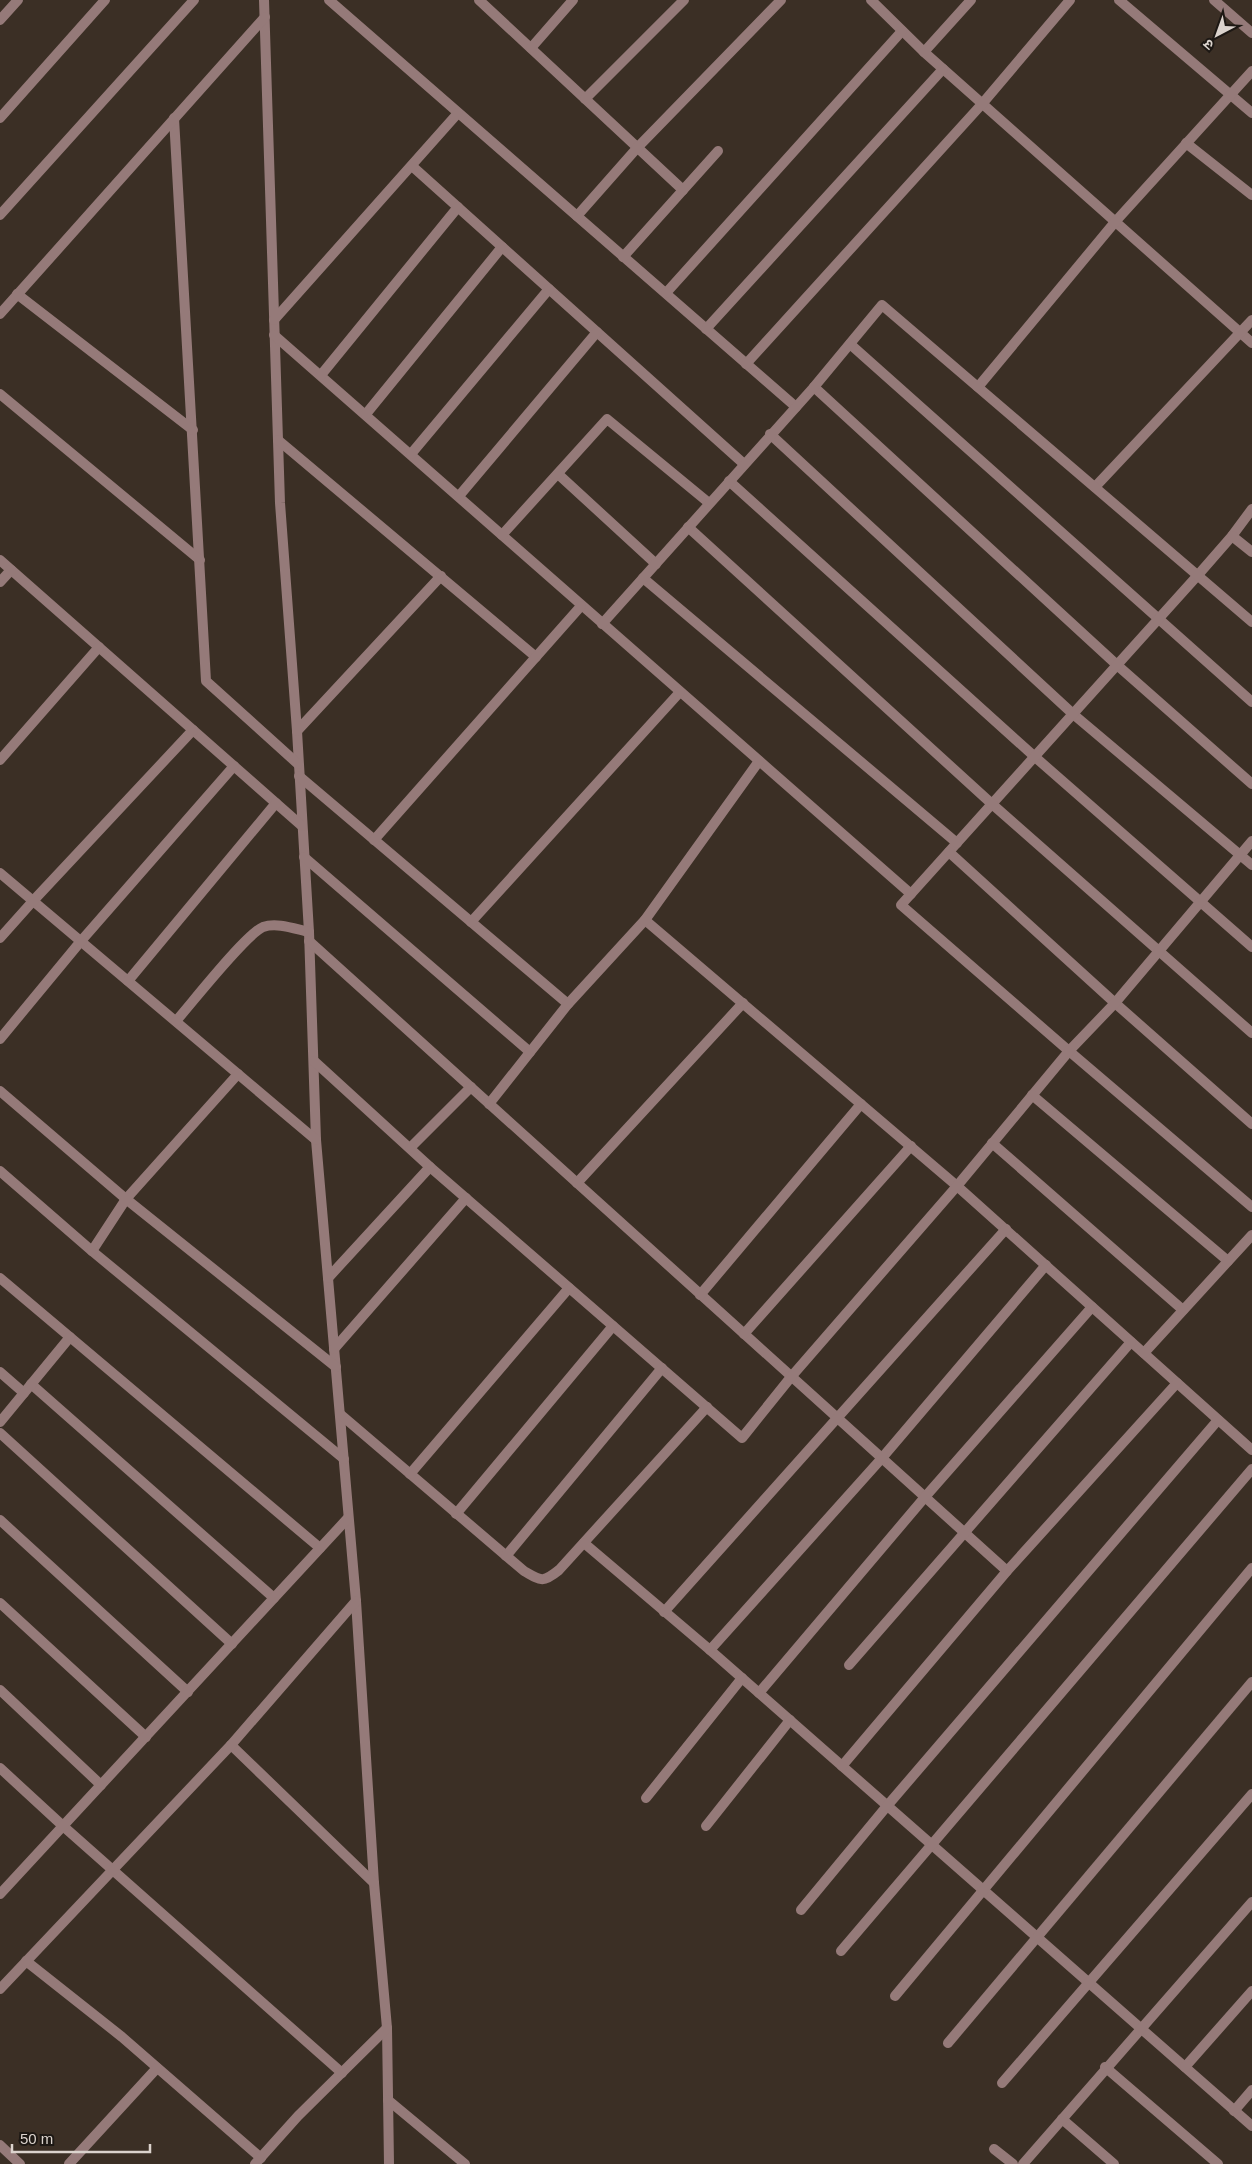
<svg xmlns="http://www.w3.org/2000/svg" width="1252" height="2164" font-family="Arial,'Noto Sans Devanagari',sans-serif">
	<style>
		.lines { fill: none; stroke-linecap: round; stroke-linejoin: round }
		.street { stroke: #957a79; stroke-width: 10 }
	</style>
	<rect width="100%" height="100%" fill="#3b2f25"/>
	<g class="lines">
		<g class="street">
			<polyline points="264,0 280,503 297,731 309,932 316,1140 356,1601 374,1883 387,2028 389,2164"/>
			<polyline points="329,0 796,407"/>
			<polyline points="479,0 683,190"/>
			<polyline points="871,0 924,52 1252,343"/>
			<polyline points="1119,0 1252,113"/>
			<polyline points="1214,0 1252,33"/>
			<polyline points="0,20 18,0"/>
			<polyline points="531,48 573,0"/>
			<polyline points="924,52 971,0"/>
			<polyline points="585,99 684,0"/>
			<polyline points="0,118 105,0"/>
			<polyline points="174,118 206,681 298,764"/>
			<polyline points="1186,143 1252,195"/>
			<polyline points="412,166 744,464"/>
			<polyline points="0,215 194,0"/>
			<polyline points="577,216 637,148 781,0"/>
			<polyline points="623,257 718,151"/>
			<polyline points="666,293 902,31"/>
			<polyline points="17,294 193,430"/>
			<polyline points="0,314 265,17"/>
			<polyline points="274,320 458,113"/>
			<polyline points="706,329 943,69"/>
			<polyline points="274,335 911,894"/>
			<polyline points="850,344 1252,702"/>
			<polyline points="746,364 982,104 1070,0"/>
			<polyline points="321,375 458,207"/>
			<polyline points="814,387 1117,665 1252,784"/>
			<polyline points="978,387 1115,222 1252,71"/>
			<polyline points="0,394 200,560"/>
			<polyline points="366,414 502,247"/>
			<polyline points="770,434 1073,714 1252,865"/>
			<polyline points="278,440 536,657"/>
			<polyline points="411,454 549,289"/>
			<polyline points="558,474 656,564"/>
			<polyline points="729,481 1035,757 1252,947"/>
			<polyline points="1095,487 1252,320"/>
			<polyline points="459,496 597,332"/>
			<polyline points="1252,509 1232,536 1198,575 901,905 1069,1051 1252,1207"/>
			<polyline points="688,527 992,804 1252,1033"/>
			<polyline points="502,535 607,419 709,503"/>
			<polyline points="1232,536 1252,552"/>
			<polyline points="0,560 302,826"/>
			<polyline points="643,578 957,843"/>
			<polyline points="0,582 11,570"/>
			<polyline points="602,624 814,387 882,305 1252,622"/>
			<polyline points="297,731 441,576"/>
			<polyline points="0,760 99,647"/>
			<polyline points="299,776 568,1004"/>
			<polyline points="374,840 581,606"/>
			<polyline points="949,852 1115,1003 1252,1124"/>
			<polyline points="304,857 530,1052"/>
			<polyline points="0,873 316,1140"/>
			<polyline points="645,920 957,1186 1252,1450"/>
			<polyline points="471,922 680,692"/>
			<polyline points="0,938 33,901 193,730"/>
			<polyline points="309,941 1007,1571"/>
			<polyline points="128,981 276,803"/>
			<path d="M176,1021C192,1003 245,935 263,927C277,922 295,929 309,932"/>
			<polyline points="0,1039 81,941 234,766"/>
			<polyline points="314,1061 430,1167 742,1438 791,1377 957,1186 1069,1051 1115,1003 1252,841"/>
			<polyline points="0,1091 126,1199 336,1367"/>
			<polyline points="1032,1095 1228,1261"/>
			<polyline points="489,1104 568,1004 645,920 759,761"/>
			<polyline points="992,1143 1183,1310"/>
			<polyline points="410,1148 471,1087"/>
			<polyline points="0,1171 92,1251 344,1459"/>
			<polyline points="577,1183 743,1003"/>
			<polyline points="92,1251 126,1199 238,1074"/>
			<polyline points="0,1278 320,1548"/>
			<polyline points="328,1278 430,1167"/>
			<polyline points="700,1295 861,1104"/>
			<polyline points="744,1334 911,1146"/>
			<polyline points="334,1349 466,1198"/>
			<polyline points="1144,1353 1252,1235"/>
			<polyline points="0,1372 24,1393"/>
			<polyline points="31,1384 274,1598"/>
			<path d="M340,1414L524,1571C541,1581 543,1583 559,1570L707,1407"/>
			<polyline points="0,1422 70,1337"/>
			<polyline points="0,1433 232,1644"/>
			<polyline points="410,1474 569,1288"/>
			<polyline points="456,1514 613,1326"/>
			<polyline points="0,1520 188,1692"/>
			<polyline points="584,1543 710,1650 1252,2126"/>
			<polyline points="506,1556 662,1368"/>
			<polyline points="0,1603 146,1737"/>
			<polyline points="664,1612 1006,1229"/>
			<polyline points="710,1650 882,1458 1046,1265"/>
			<polyline points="849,1665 1131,1342"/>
			<polyline points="0,1690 101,1785"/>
			<polyline points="759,1693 925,1497 1092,1307"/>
			<polyline points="231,1745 374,1883"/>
			<polyline points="842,1766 1007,1571 1177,1383"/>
			<polyline points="0,1768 63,1826 342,2073"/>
			<polyline points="646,1798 742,1678"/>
			<polyline points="706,1826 790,1720"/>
			<polyline points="0,1894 348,1518"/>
			<polyline points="801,1910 887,1806 1218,1420"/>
			<polyline points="841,1951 1252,1469"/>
			<polyline points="26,1961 122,2037 261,2158"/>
			<polyline points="0,1989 231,1745 356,1601"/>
			<polyline points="895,1996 1252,1568"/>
			<polyline points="948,2043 1252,1682"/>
			<polyline points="1105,2067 1218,2164"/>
			<polyline points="1185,2067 1252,1991"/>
			<polyline points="1002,2083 1252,1794"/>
			<polyline points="388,2100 465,2164"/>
			<polyline points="1234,2111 1252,2090"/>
			<polyline points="1062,2119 1114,2164"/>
			<polyline points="0,2145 20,2164"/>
			<polyline points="994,2149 1013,2164"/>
			<polyline points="69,2164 157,2068"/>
			<polyline points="255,2164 298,2116 387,2028"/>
			<path d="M1023,2164C1099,2076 1176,1989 1252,1902"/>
		</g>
	</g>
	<g transform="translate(1217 35) rotate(221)" stroke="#1d1814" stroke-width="4" paint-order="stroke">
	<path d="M0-4L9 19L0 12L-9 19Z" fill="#dbd3cd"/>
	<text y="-8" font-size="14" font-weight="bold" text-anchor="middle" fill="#dbd3cd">उ</text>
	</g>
	<path d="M12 2144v8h138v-8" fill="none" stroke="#dbd3cd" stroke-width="2.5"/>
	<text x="20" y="2144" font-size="15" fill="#dbd3cd" stroke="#1d1814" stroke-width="4" paint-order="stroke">50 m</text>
</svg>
